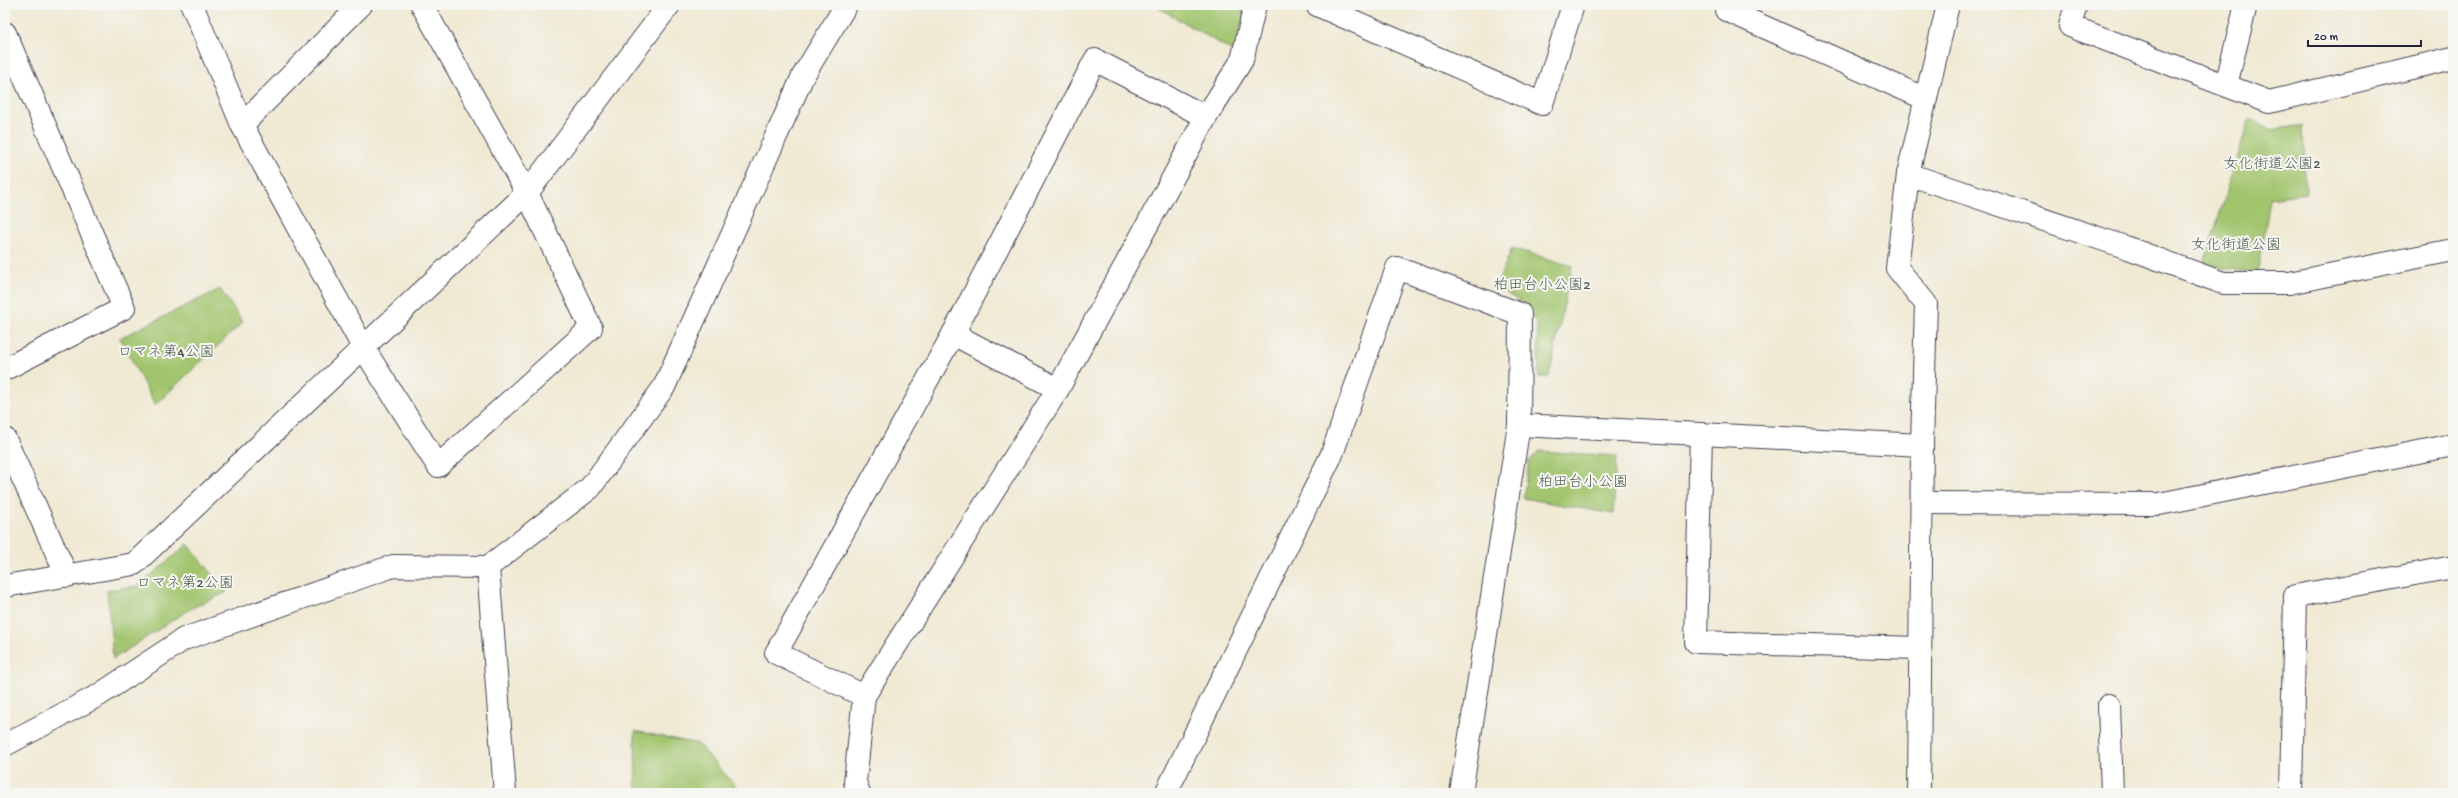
<svg xmlns="http://www.w3.org/2000/svg" width="2458" height="798" font-family="'Gochi Hand','Klee One',sans-serif">
	<style>
		.green { fill: #a1c46d; stroke: #627354 }
		.lines { fill: none; stroke-linecap: round; stroke-linejoin: round }
		.minor-casing { stroke: #414052; stroke-width: 24 }
		.minor { stroke: #fff; stroke-width: 22 }
		.labels { text-anchor: middle; stroke-width: 4; stroke-linejoin: round; paint-order: stroke }
		.park-label { font-size: 15px; fill: #4e5b4c; stroke: #f6f6f2 }
	</style>
	<rect width="100%" height="100%" fill="#f6f6f2"/>
	<filter id="ink" filterUnits="userSpaceOnUse"><feTurbulence type="fractalNoise" baseFrequency=".025" numOctaves="2"/><feDisplacementMap in="SourceGraphic" scale="8" xChannelSelector="R" yChannelSelector="G"/><feConvolveMatrix kernelMatrix="1 2 1 2 8 2 1 2 1" color-interpolation-filters="sRGB"/></filter>
	<filter id="wash" filterUnits="userSpaceOnUse"><feTurbulence type="fractalNoise" baseFrequency=".012" numOctaves="4" result="noise"/><feDisplacementMap in="SourceGraphic" scale="16" xChannelSelector="R" yChannelSelector="G"/><feGaussianBlur stdDeviation="0.9" result="paint"/><feColorMatrix in="noise" values="0 0 0 0 0 0 0 0 0 0 0 0 0 0 0 0 0 1.4 0 .05"/><feComposite in="paint" operator="in"/></filter>
	<g filter="url(#wash)">
		<rect width="100%" height="100%" fill="#f0e9d3"/>
		<g class="green">
			<polygon points="1154,5 1247,5 1234,52"/>
			<polygon points="2250,118 2272,130 2303,125 2306,193 2270,198 2258,275 2204,263"/>
			<polygon points="1512,248 1572,266 1549,377 1539,377 1537,325 1526,305 1496,287"/>
			<polygon points="220,289 243,322 155,405 120,338"/>
			<polygon points="1540,451 1617,456 1613,514 1523,498 1529,461"/>
			<polygon points="188,544 227,592 190,609 113,659 107,590 138,586"/>
			<polygon points="635,731 698,744 742,793 636,793"/>
		</g>
	</g>
	<g filter="url(#ink)">
		<g class="lines">
			<defs>
				<g id="minor">
					<polyline points="192,5 242,125 364,349 438,466 591,328 527,193 422,5"/>
					<polyline points="1317,5 1542,104 1573,5"/>
					<polyline points="2076,5 2070,26 2269,102 2453,58"/>
					<polyline points="1726,10 1926,99"/>
					<polyline points="5,33 124,308 5,369"/>
					<polyline points="2226,85 2246,5"/>
					<polyline points="242,125 361,5"/>
					<polyline points="1908,174 2128,248 2223,283 2289,283 2453,250"/>
					<polyline points="953,334 1058,389"/>
					<polyline points="1519,425 1922,445"/>
					<polyline points="1701,434 1696,642 1920,648"/>
					<polyline points="5,439 67,576"/>
					<polyline points="1922,503 2159,504 2453,445"/>
					<polyline points="488,567 505,793"/>
					<polyline points="5,586 134,564 527,193 669,5"/>
					<polyline points="864,696 776,653 953,334 1095,60 1206,117"/>
					<polyline points="2109,705 2112,793"/>
					<polyline points="5,745 99,695 184,639 393,566 488,567 590,488 664,387 803,76 846,5"/>
					<polyline points="859,793 855,782 864,696 1058,389 1206,117 1242,60 1255,5"/>
					<polyline points="1166,793 1332,454 1397,268 1520,314 1519,425 1461,793"/>
					<polyline points="1919,793 1922,445 1926,304 1897,268 1908,174 1948,5"/>
					<polyline points="2291,793 2295,596 2453,567"/>
				</g>
			</defs>
			<use href="#minor" class="minor-casing"/>
			<use href="#minor" class="minor"/>
		</g>
	</g>
	<g class="labels">
		<g class="park-label">
			<text x="2272" y="168">女化街道公園2</text>
			<text x="2236" y="249">女化街道公園</text>
			<text x="1542" y="289">柏田台小公園2</text>
			<text x="166" y="356">ロマネ第4公園</text>
			<text x="1583" y="486">柏田台小公園</text>
			<text x="185" y="587">ロマネ第2公園</text>
		</g>
	</g>
	<rect width="2458" height="798" fill="none" stroke="#f6f6f2" stroke-width="20"/>
	<path d="M2308 40v6h113v-6" fill="none" stroke="#22223b" stroke-width="2"/>
	<text x="2314" y="40" font-size="12" fill="#22223b" stroke="#f6f6f2" stroke-width="3" paint-order="stroke">20 m</text>
</svg>
